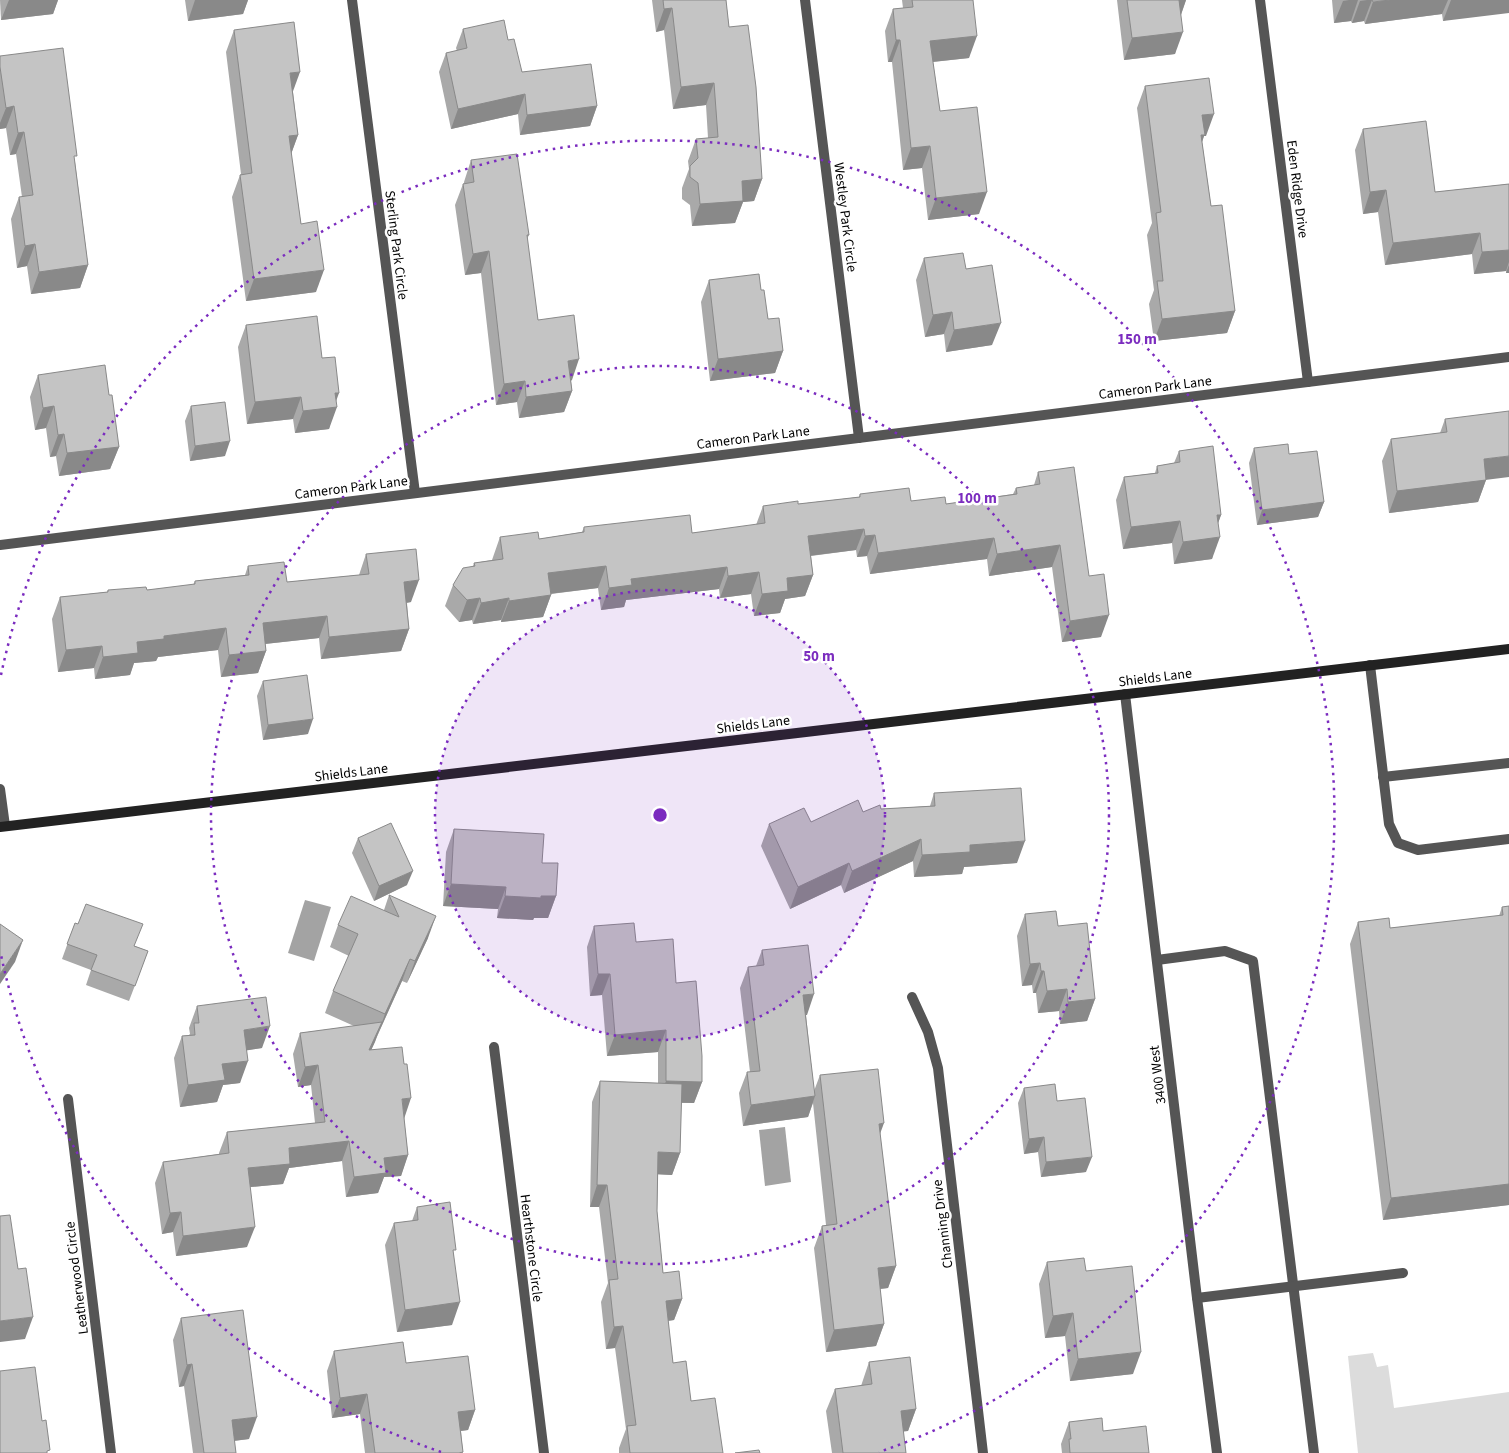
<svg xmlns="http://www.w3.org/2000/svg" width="1509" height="1453" font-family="'Source Sans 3',sans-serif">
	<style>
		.green { fill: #dcdcdc }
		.water { fill: #a3a3a3 }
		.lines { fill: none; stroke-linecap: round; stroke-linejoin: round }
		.lane { stroke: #555; stroke-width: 10 }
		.street { stroke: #555; stroke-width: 10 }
		.secondary { stroke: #222; stroke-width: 10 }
		.wall { fill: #a9a9a9 }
		.shaded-wall { fill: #898989 }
		.building { fill: #c4c4c4; stroke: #898989 }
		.ring { fill: none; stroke: #7b2cbf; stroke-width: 2.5; stroke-dasharray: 2.5 5 }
		.labels { text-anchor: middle; stroke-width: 5; stroke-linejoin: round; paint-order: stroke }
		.street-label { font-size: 14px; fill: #000; stroke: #fff }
		.centre { fill: #7b2cbf; stroke: #fff; stroke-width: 2.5 }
		.ring-label { font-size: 15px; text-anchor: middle; font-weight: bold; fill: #7b2cbf; stroke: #fff; stroke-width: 5; stroke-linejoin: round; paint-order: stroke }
	</style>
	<rect width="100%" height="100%" fill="#fff"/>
	<polygon class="green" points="1373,1353 1377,1367 1388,1365 1394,1408 1509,1392 1509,1453 1358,1453 1348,1356"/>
	<g class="water">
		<polygon points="305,900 331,907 314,961 288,953"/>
		<polygon points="785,1127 791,1182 765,1186 759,1130"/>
	</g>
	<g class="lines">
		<g class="lane">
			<polyline points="1370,665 1389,824 1398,843 1418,850 1509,839"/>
			<polyline points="1383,777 1509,763"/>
			<polyline points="1157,960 1225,951 1253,961 1314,1453"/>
			<polyline points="1197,1298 1403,1273"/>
		</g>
		<g class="street">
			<polyline points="352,0 415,493"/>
			<polyline points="805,0 859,438"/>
			<polyline points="1260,0 1308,382"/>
			<polyline points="0,545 1509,357"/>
			<polyline points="1125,694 1197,1298 1217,1453"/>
			<polyline points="0,789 5,826"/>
			<polyline points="912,997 928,1032 938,1068 983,1453"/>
			<polyline points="494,1047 544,1453"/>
			<polyline points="68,1099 111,1453"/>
		</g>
		<polyline class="secondary" points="0,827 1509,649"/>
	</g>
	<g class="wall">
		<polygon points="0,0 58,0 53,14 1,20"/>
		<polygon points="185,0 248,0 243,14 188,21"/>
		<polygon points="652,0 726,0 729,27 762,179 754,201 743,202 735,223 692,226 690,205 682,199 682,188 689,169 688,161 696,139 708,138 706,105 673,109 664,30 656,32"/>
		<polygon points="902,0 973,0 969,58 933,62 940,111 979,214 928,220 922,168 903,170 892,62 888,62 885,31 893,9 903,8"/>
		<polygon points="1117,0 1186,0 1181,15 1175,54 1124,60"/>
		<polygon points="1332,0 1509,0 1443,21 1442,14 1365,24 1364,21 1352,23 1351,21 1334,23"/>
		<polygon points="463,29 508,40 522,72 597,106 590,126 520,135 518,114 451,129 439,72 446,53 457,51 456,48"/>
		<polygon points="234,30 293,92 298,135 291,154 301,224 316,292 246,301 232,197 240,175 241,174 226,52"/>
		<polygon points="0,56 75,162 88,265 80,288 31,294 27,266 17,268 11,219 19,197 22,197 16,154 10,155 6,128 0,129"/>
		<polygon points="1145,86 1206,136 1204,136 1202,142 1211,206 1235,311 1227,333 1154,341 1149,304 1154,290 1147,235 1152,223 1137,108"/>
		<polygon points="1363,129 1435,192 1509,184 1509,273 1506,273 1506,271 1474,274 1472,254 1385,265 1378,212 1363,214 1355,150"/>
		<polygon points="471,160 529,235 527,239 538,320 572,380 571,381 572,391 564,412 519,418 517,402 496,405 481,273 465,275 455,205 463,184 464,183 464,182"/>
		<polygon points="924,258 966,269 992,345 946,352 944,334 925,337 916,280"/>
		<polygon points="709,280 761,290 768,319 783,351 775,373 710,381 701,302"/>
		<polygon points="246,325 322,358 336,400 329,429 295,433 293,419 247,424 238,347"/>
		<polygon points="38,375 109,395 119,447 110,469 59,476 56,456 50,457 46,428 35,430 30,397"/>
		<polygon points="191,406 225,456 190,461 185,421"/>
		<polygon points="1445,419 1486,480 1478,502 1389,513 1382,461 1391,439 1440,433"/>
		<polygon points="1254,448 1289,454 1324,502 1318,517 1257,525 1249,463"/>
		<polygon points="1179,451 1221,515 1218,523 1212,559 1174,564 1172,543 1123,549 1116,500 1124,477 1155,473 1157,466 1174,463"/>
		<polygon points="1038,472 1089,576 1101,637 1062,642 1052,567 989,576 987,559 870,574 867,556 857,557 856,550 811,556 813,575 805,596 785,599 780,613 754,616 751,594 720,598 719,589 626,600 624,607 601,610 598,588 551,594 551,595 543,617 501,622 501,620 473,624 472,620 459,622 445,606 453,585 473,566 474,563 492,560 500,537 539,539 582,532 584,527 692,533 756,525 763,506 798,504 859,497 860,494 911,501 946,504 1013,494 1016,488 1034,485"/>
		<polygon points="366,554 411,602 407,603 409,629 401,651 321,659 319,638 265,644 266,651 258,673 221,677 218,650 158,657 156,661 134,663 130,675 95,679 94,668 58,672 52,619 60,597 107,592 108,590 147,590 193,585 195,581 245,575 248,566 287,582 359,575"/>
		<polygon points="263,681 308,734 263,740 257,696"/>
		<polygon points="934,793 1017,863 964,867 962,874 914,877 913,861 844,893 841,885 790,909 761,846 769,824 811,822 881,809 930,806"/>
		<polygon points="454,829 542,863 556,896 548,918 534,918 533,920 497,918 498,909 443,906 446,852"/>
		<polygon points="358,838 407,885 374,901 352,853"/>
		<polygon points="389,895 428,938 407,983 402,981 371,1050 404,1118 408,1155 401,1176 384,1177 378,1193 346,1197 342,1161 289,1168 283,1184 250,1187 247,1247 176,1256 173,1232 162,1234 155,1183 163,1162 219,1154 219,1153 227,1132 315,1123 311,1085 298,1087 293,1054 300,1033 354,1026 325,1013 333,991 349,956 330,947 338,925 384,910"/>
		<polygon points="1509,906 1509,1205 1383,1220 1350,944 1358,922 1390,928 1499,916 1502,907"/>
		<polygon points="1025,914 1058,926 1095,999 1087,1021 1060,1024 1059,1011 1038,1013 1036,993 1033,993 1032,985 1022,986 1017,936"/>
		<polygon points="75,923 148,951 129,1001 86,985 91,970 62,959"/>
		<polygon points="594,926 636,942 676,983 702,1082 694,1103 681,1103 680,1153 672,1175 658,1174 657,1211 663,1273 682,1299 674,1320 668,1321 673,1363 691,1401 723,1453 619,1453 619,1448 626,1429 615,1348 606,1349 601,1302 608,1283 599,1207 590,1207 592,1102 600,1081 658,1083 658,1052 607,1056 602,995 590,996 587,947"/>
		<polygon points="762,950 807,1015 806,1015 814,1091 820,1075 880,1134 896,1266 888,1288 880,1289 884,1324 876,1346 826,1352 814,1248 822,1226 826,1225 813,1103 808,1117 743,1126 739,1093 747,1072 750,1072 740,988 748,967 756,966"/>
		<polygon points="197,1006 262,1048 246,1050 240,1083 223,1085 217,1102 180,1107 174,1058 182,1036 189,1035 190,1034 189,1028"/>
		<polygon points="1024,1088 1057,1101 1086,1172 1041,1177 1038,1152 1024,1154 1018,1103"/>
		<polygon points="417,1207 454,1255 452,1325 397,1332 385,1245 394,1223 412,1221"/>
		<polygon points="1047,1262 1086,1271 1133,1374 1070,1381 1065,1336 1045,1338 1039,1284"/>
		<polygon points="181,1318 249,1439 234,1441 236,1453 193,1453 184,1386 179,1387 173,1340"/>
		<polygon points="334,1351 406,1363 475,1410 468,1430 461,1431 463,1453 365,1453 360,1414 332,1418 327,1371"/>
		<polygon points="869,1362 916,1409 908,1431 903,1431 906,1453 832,1453 826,1411 835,1389 861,1386"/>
		<polygon points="1069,1422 1103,1431 1149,1453 1062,1453 1061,1444"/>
	</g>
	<g class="shaded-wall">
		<polygon points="9,0 58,0 53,14 1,20"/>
		<polygon points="195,0 248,0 243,14 188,21"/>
		<polygon points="1178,0 1186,0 1179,20"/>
		<polygon points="1349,0 1358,0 1351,21 1334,23 1343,1"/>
		<polygon points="1367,0 1372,0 1364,21 1352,23 1360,1"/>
		<polygon points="1390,0 1448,0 1442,14 1365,24 1373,2"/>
		<polygon points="1451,0 1509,0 1509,13 1443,21"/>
		<polygon points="672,8 664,30 656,32 664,9"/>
		<polygon points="1183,32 1175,54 1124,60 1132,38"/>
		<polygon points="977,36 969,58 922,63 930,41"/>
		<polygon points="896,40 900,40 892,62 888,62"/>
		<polygon points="300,72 292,94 290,73"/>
		<polygon points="714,83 706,105 673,109 681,87"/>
		<polygon points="525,94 518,114 451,129 458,109"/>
		<polygon points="14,106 6,128 0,129 0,123 6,108"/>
		<polygon points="597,106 590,126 520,135 527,115"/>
		<polygon points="1214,114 1206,136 1204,136 1197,157 1202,115"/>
		<polygon points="24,132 16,154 10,155 18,133"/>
		<polygon points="298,135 290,157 289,136"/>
		<polygon points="930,146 922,168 903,170 911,148"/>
		<polygon points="762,179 754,201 743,202 735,223 692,226 700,204 742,181"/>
		<polygon points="1386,190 1378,212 1363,214 1370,192"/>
		<polygon points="987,192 979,214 928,220 936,198"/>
		<polygon points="1480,233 1472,254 1385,265 1393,243"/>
		<polygon points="35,244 27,266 17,268 25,246"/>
		<polygon points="1509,250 1509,262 1506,271 1474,274 1482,252"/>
		<polygon points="489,251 481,273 465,275 473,254"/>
		<polygon points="88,265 80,288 31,294 39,272"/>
		<polygon points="1509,265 1509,273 1506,273"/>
		<polygon points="324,270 316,292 246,301 254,279"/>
		<polygon points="1235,311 1227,333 1154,341 1162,319"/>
		<polygon points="952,312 944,334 925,337 933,315"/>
		<polygon points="1001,323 992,345 946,352 954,330"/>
		<polygon points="783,351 775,373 710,381 718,359"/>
		<polygon points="579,359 572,380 560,382 568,361"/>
		<polygon points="525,381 517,402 496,405 504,384"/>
		<polygon points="572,391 564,412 519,418 526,397"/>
		<polygon points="335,393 339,393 334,407 337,407 329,429 295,433 303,411"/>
		<polygon points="301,397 293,419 247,424 255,402"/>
		<polygon points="54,406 46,428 35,430 43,408"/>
		<polygon points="64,434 56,456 50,457 58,435"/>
		<polygon points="230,441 225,456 190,461 195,446"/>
		<polygon points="119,447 110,469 59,476 67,453"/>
		<polygon points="1509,456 1509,477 1477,481 1486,480 1478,502 1389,513 1397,491 1484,459"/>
		<polygon points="1324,502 1318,517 1257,525 1262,510"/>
		<polygon points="1217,515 1221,515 1213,537"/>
		<polygon points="1180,521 1172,543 1123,549 1131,527"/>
		<polygon points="864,529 856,550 800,557 808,536"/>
		<polygon points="875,535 867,556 857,557 865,536"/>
		<polygon points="1220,537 1212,559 1174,564 1183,542"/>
		<polygon points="994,538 987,559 870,574 878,553"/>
		<polygon points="1060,545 1052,567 989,576 997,554"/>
		<polygon points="606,566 598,588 540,595 548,573"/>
		<polygon points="727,567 719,589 626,600 624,607 601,610 609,588 631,579"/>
		<polygon points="759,572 751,594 720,598 728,576"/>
		<polygon points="813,575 805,596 785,599 780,613 754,616 762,594 787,578"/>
		<polygon points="419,580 411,602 396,604 404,582"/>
		<polygon points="551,595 543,617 501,622 509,601"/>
		<polygon points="480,598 472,620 459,622 467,600"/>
		<polygon points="509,598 501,620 473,624 481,603"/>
		<polygon points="1109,615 1101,637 1062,642 1070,621"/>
		<polygon points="327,616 319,638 255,645 263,623"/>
		<polygon points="226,628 218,650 158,657 156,661 134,663 130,675 95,679 103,657 137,642 164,636"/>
		<polygon points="409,629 401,651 321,659 329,637"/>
		<polygon points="102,646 94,668 58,672 66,650"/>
		<polygon points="266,651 258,673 221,677 229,655"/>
		<polygon points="313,719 308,734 263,740 268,725"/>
		<polygon points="921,839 913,861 844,893 852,871"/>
		<polygon points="1025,841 1017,863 964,867 962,874 914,877 922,855 970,845"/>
		<polygon points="849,863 841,885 790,909 798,887"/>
		<polygon points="413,871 407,885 374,901 379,886"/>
		<polygon points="451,884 506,887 498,909 443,906"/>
		<polygon points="505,896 556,896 548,918 534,918 533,920 497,918"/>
		<polygon points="436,916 428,938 407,983 415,961"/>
		<polygon points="23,940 15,962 0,984 0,974"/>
		<polygon points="410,959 402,981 377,1036 385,1014"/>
		<polygon points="1040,963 1032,985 1022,986 1030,964"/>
		<polygon points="1041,971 1044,971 1036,993 1033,993"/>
		<polygon points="598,974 610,974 602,995 590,996"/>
		<polygon points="1067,989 1059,1011 1038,1013 1047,991"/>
		<polygon points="814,994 807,1015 796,1016 803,995"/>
		<polygon points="1095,999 1087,1021 1060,1024 1068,1002"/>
		<polygon points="382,1022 375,1042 362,1070 369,1050"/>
		<polygon points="270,1026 262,1048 236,1052 244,1030"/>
		<polygon points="666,1030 658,1052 607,1056 615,1035"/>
		<polygon points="248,1061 240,1083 223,1085 217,1102 180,1107 188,1085 222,1064"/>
		<polygon points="318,1065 311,1085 298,1087 305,1067"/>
		<polygon points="666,1081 702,1082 694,1103 658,1102"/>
		<polygon points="815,1096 808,1117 743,1126 751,1105"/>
		<polygon points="411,1098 404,1119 402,1099"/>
		<polygon points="884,1123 876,1145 879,1124"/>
		<polygon points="1044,1137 1038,1152 1024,1154 1029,1139"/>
		<polygon points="349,1141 342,1161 289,1168 283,1184 240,1188 248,1168 289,1148"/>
		<polygon points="658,1152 680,1153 672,1175 650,1174"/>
		<polygon points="408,1155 401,1176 384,1177 378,1193 346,1197 354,1177 384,1158"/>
		<polygon points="1092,1157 1086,1172 1041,1177 1046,1162"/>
		<polygon points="1509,1184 1509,1205 1383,1220 1391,1198"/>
		<polygon points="597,1185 607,1185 599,1207 590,1207"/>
		<polygon points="181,1212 173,1232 162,1234 170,1213"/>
		<polygon points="255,1227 247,1247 176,1256 183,1236"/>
		<polygon points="896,1266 888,1288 870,1290 878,1268"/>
		<polygon points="682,1299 674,1320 658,1322 666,1301"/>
		<polygon points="460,1302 452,1325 397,1332 405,1310"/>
		<polygon points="1073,1313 1065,1336 1045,1338 1053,1316"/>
		<polygon points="33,1317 25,1339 0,1342 0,1321"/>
		<polygon points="884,1324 876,1346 826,1352 834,1330"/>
		<polygon points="623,1326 615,1348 606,1349 614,1327"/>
		<polygon points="1141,1352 1133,1374 1070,1381 1078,1359"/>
		<polygon points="192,1364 184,1386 179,1387 187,1365"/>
		<polygon points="367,1394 360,1414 332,1418 340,1398"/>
		<polygon points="916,1409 908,1431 893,1433 901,1411"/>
		<polygon points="475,1410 468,1430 451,1432 458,1412"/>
		<polygon points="257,1417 249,1439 224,1442 232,1420"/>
	</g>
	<g class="building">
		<polygon points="663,0 726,0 729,27 748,25 756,87 762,179 742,181 743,201 700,204 698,183 690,177 690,166 698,158 696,139 718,137 714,83 681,87 672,8 664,9"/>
		<polygon points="912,0 973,0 977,36 930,41 940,111 977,107 987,192 936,198 930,146 911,148 900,40 896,40 893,9 913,7"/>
		<polygon points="1127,0 1179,0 1183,32 1132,38"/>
		<polygon points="1372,0 1390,0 1373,2"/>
		<polygon points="504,20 508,40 514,39 522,72 591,64 597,106 527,115 525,94 458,109 446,53 467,48 463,29"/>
		<polygon points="294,22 300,72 290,73 298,135 289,136 301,224 317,221 324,270 254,279 240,175 252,173 234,30"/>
		<polygon points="63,48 77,156 74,156 88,265 39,272 35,244 25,246 19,197 33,195 24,132 18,133 14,106 6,108 0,67 0,56"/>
		<polygon points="1209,78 1214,114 1202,115 1205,135 1201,135 1211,206 1222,205 1235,311 1162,319 1157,281 1163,281 1156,213 1161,212 1145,86"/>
		<polygon points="1426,121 1435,192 1509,184 1509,250 1482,252 1480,233 1393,243 1386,190 1370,192 1363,129"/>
		<polygon points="517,154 529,235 527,235 538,320 574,315 579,359 568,361 572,391 526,397 525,381 504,384 489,251 473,254 463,184 474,182 471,160"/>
		<polygon points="963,253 966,269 992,265 1001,323 954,330 952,312 933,315 924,258"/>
		<polygon points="759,274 761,290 764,290 768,319 779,318 783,351 718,359 709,280"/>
		<polygon points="317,316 322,358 335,357 339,393 335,393 337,407 303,411 301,397 255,402 246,325"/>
		<polygon points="105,365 109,395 112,395 119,447 67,453 64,434 58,435 54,406 43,408 38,375"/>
		<polygon points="225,402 230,441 195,446 191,406"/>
		<polygon points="1509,411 1509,456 1484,459 1486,480 1397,491 1391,439 1447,432 1445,419"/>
		<polygon points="1288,444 1289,454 1317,451 1324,502 1262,510 1254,448"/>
		<polygon points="1213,446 1221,515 1217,515 1220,537 1183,542 1180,521 1131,527 1124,477 1158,473 1157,466 1180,462 1179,451"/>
		<polygon points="1074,467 1089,576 1104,574 1109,615 1070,621 1060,545 997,554 994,538 878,553 875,535 865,536 864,529 808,536 813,575 787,578 788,591 762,594 759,572 728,576 727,567 631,579 632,585 609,588 606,566 548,573 551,595 509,601 509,598 481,603 480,598 467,600 453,585 463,568 475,566 474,563 503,559 500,537 538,532 539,539 584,532 584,527 690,515 692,533 765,523 763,506 798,501 798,504 860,497 860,494 909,488 911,501 945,497 946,504 1017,494 1016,488 1040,484 1038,472"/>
		<polygon points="416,549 419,580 404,582 409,629 329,637 327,616 263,623 266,651 229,655 226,628 164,636 164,639 137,642 138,653 103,657 102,646 66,650 60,597 108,592 108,590 146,587 147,590 195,584 195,581 249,575 248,566 284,562 287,582 369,574 366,554"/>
		<polygon points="307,675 313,719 268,725 263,681"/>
		<polygon points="1021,788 1025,841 970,845 970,852 922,855 921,839 852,871 849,863 798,887 769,824 804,808 811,822 858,800 863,812 880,805 881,809 935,806 934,793"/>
		<polygon points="391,823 413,871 379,886 358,838"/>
		<polygon points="454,829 544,834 542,863 558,863 556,896 541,896 541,898 505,896 506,887 451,884"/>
		<polygon points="389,895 436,916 415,961 410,959 385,1014 333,991 358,934 338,925 351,896 399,917"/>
		<polygon points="86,904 143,924 134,946 148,951 135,986 91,970 97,955 67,944 75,923 78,924"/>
		<polygon points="1509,906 1509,1184 1391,1198 1358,922 1389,918 1390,928 1503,915 1502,907"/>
		<polygon points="1056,911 1058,926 1087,923 1095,999 1068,1002 1067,989 1047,991 1044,971 1041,971 1040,963 1030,964 1025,914"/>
		<polygon points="634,923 636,942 673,939 676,983 696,981 702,1056 702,1082 666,1081 666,1030 615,1035 610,974 598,974 594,926"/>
		<polygon points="0,924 23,940 0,974"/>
		<polygon points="808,945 814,994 803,995 815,1096 751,1105 747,1072 760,1071 748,967 764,965 762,950"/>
		<polygon points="266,997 270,1026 244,1030 248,1061 222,1064 225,1080 188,1085 182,1036 195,1035 194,1023 199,1023 197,1006"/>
		<polygon points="382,1022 369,1050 402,1047 404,1064 407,1064 411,1098 402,1099 408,1155 384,1158 386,1173 354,1177 349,1141 289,1148 290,1164 248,1168 255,1227 183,1236 181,1212 170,1213 163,1162 229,1153 227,1132 325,1122 318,1065 305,1067 300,1033"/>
		<polygon points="878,1069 884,1123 879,1124 896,1266 878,1268 884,1324 834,1330 822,1226 837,1224 820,1075"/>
		<polygon points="600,1081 682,1084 680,1153 658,1152 657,1211 663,1273 679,1271 682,1299 666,1301 673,1363 686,1361 691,1401 715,1398 723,1453 630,1453 627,1426 636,1425 623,1326 614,1327 609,1280 618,1279 607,1185 597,1185"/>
		<polygon points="1055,1084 1057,1101 1085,1098 1092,1157 1046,1162 1044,1137 1029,1139 1024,1088"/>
		<polygon points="450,1202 456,1250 453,1250 460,1302 405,1310 394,1223 418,1220 417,1207"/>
		<polygon points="10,1215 18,1269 26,1268 33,1317 0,1321 0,1216"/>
		<polygon points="1084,1258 1086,1271 1132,1266 1141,1352 1078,1359 1073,1313 1053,1316 1047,1262"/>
		<polygon points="243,1310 257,1417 232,1420 236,1453 204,1453 192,1364 187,1365 181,1318"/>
		<polygon points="403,1342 406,1363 468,1356 475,1410 458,1412 463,1452 459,1453 375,1453 367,1394 340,1398 334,1351"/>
		<polygon points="910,1357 916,1409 901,1411 906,1453 843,1453 835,1389 872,1384 869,1362"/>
		<polygon points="35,1367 42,1421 46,1420 50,1450 47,1451 47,1453 0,1453 0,1371"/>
		<polygon points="1102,1418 1103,1431 1146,1426 1149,1453 1070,1453 1069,1439 1071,1439 1069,1422"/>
		<polygon points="759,1450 760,1453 735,1453"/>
	</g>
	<circle cx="660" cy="815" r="225" fill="#7b2cbf" fill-opacity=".12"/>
	<g class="ring">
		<circle cx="660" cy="815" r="225"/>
		<circle cx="660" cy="815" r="449"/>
		<path d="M441 1452A674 674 0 0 1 1 955M1 675A674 674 0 1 1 879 1452"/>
	</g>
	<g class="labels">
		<g class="street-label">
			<text transform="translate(1298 189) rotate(83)" y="5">Eden Ridge Drive</text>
			<text transform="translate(846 217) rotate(83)" y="5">Westley Park Circle</text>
			<text transform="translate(397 245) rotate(83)" y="5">Sterling Park Circle</text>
			<text transform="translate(1155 387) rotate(-7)" y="5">Cameron Park Lane</text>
			<text transform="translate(753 437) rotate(-7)" y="5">Cameron Park Lane</text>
			<text transform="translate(351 487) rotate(-7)" y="5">Cameron Park Lane</text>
			<text transform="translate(1155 677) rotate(-7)" y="5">Shields Lane</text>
			<text transform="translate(753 724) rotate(-7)" y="5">Shields Lane</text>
			<text transform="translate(351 772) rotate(-7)" y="5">Shields Lane</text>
			<text transform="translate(1157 1075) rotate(-97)" y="5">3400 West</text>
			<text transform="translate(942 1224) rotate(-97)" y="5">Channing Drive</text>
			<text transform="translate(532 1248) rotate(83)" y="5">Hearthstone Circle</text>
			<text transform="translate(76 1278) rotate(-97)" y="5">Leatherwood Circle</text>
		</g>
	</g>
	<circle cx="660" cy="815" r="8" class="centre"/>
	<g class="ring-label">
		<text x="1137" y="344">150 m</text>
		<text x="977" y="503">100 m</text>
		<text x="819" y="661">50 m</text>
	</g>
</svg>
